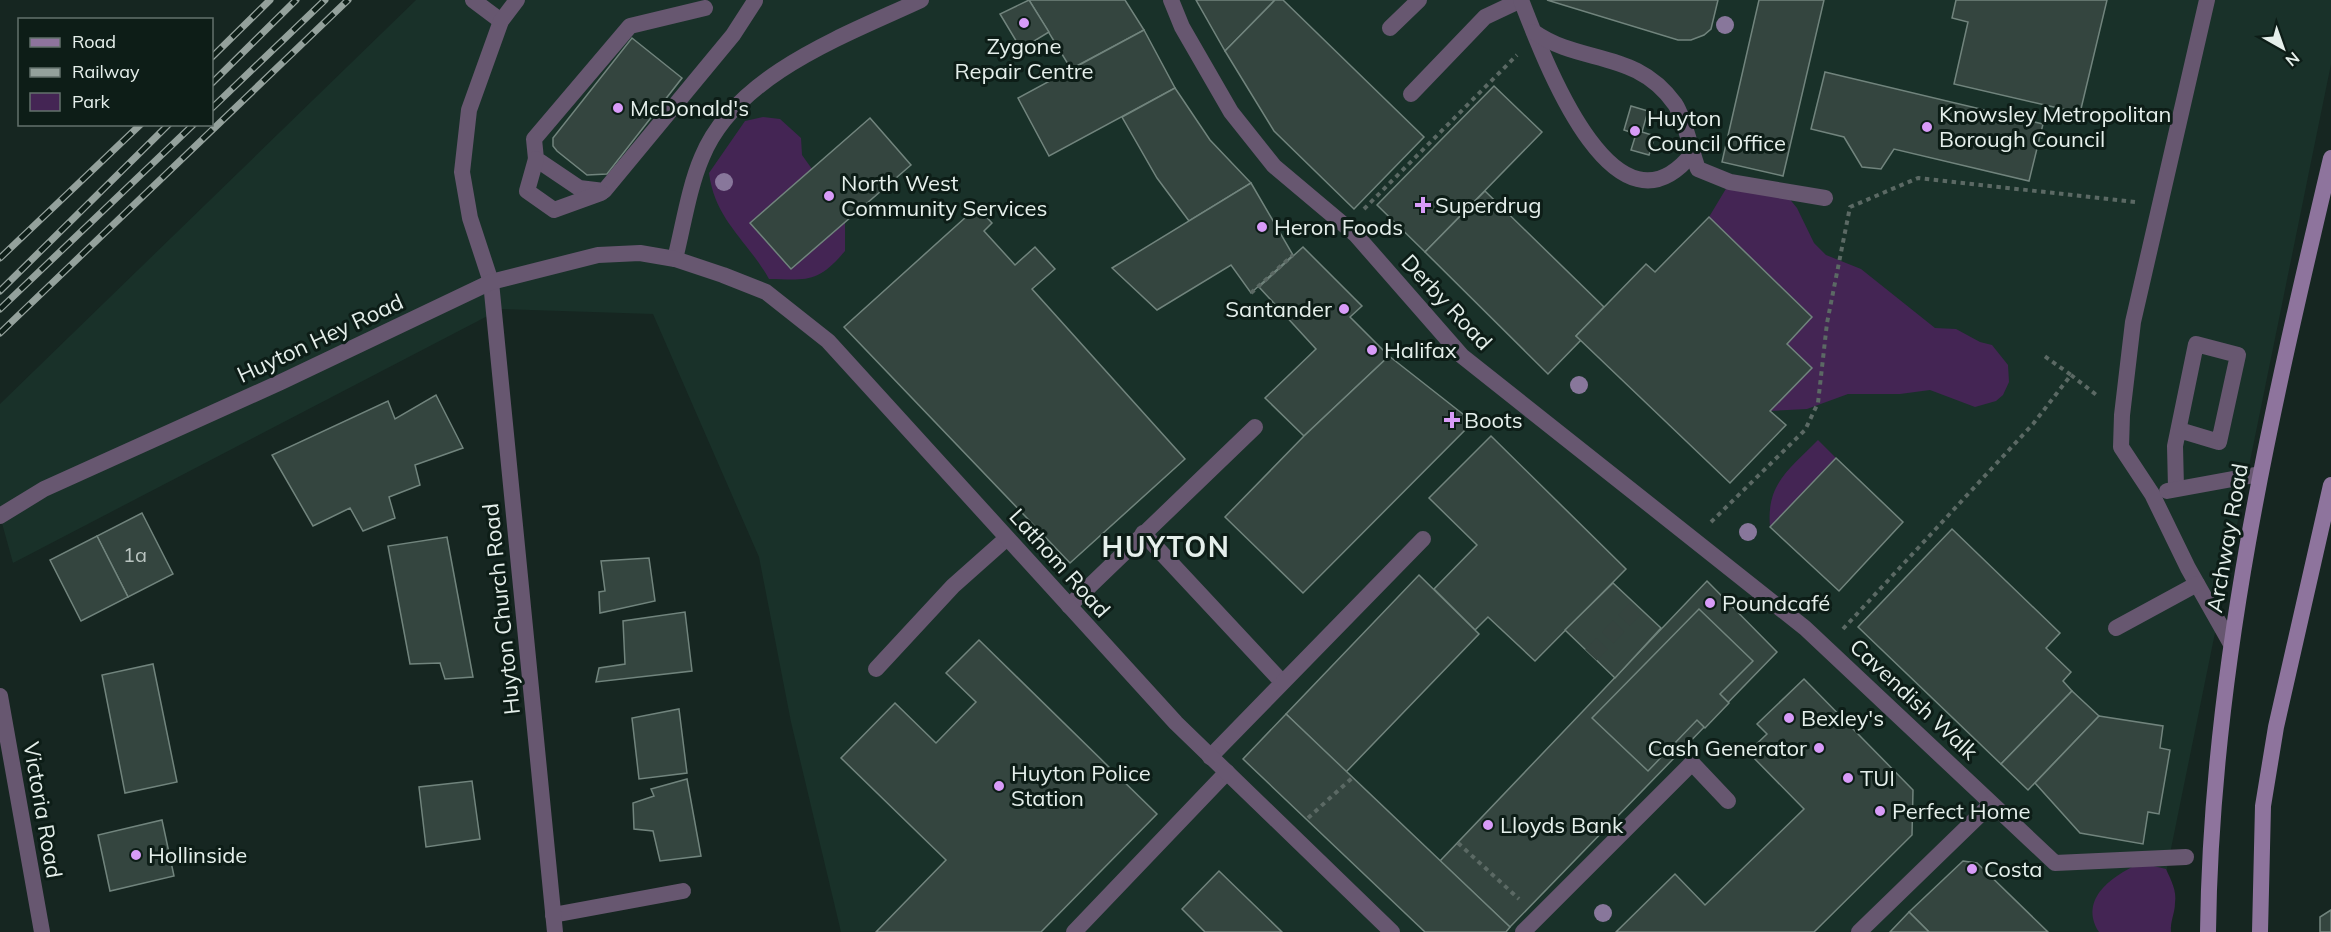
<svg xmlns="http://www.w3.org/2000/svg" width="2331" height="932" font-family="Mulish,sans-serif">
	<style>
		.built { fill: #193129 }
		.green { fill: #442554 }
		.building { fill: #34453f; stroke: #71847d; stroke-width: 1.5 }
		.lines { fill: none; stroke-linecap: round; stroke-linejoin: round }
		.pedestrian-tunnel { stroke: #35443f; stroke-width: 16; stroke-dasharray: 16 8; stroke-linecap: butt }
		.path { stroke: #5b6964; stroke-width: 4; stroke-dasharray: 4.5 4.5; stroke-linecap: butt }
		.service { stroke: #675770; stroke-width: 16 }
		.pedestrian { stroke: #675770; stroke-width: 16 }
		.minor { stroke: #675770; stroke-width: 16 }
		.secondary { stroke: #8e749d; stroke-width: 16 }
		.rail-casing { stroke: #94a19c; stroke-width: 7 }
		.rail { stroke: #0d1d17; stroke-width: 4.5; stroke-dasharray: 14; stroke-linecap: butt }
		.tree { fill: #88779b }
		.poi-dot { fill: #d89bf8; stroke: #0d1d17; stroke-width: 2 }
		.labels { text-anchor: middle; stroke-width: 6; stroke-linejoin: round; paint-order: stroke }
		.number-label { font-size: 20px; fill: #b9c4c0 }
		.poi-label { font-size: 22px; fill: #e5efeb; stroke: #0d1d17; text-anchor: start }
		.street-label { font-size: 22px; fill: #e5efeb; stroke: #0d1d17 }
		.district-label { font-size: 28px; font-weight: bold; letter-spacing: 1.5px; fill: #e5efeb; stroke: #0d1d17 }
	</style>
	<rect width="100%" height="100%" fill="#162621"/>
	<polygon class="built" points="416,0 2331,0 2331,64 2154,932 841,932 791,722 759,557 653,314 501,309 13,563 0,516 0,404"/>
	<g class="green">
		<path d="M763,117L780,119L801,138L802,155L812,169L751,223L791,269L845,222V251C818,283 808,280 769,279C747,240 715,220 709,173L745,121Z"/>
		<polygon points="1730,182 1783,191 1797,208 1814,243 1826,255 1861,269 1935,328 1956,329 1980,342 1992,345 2008,365 2009,382 2003,395 1996,401 1975,407 1930,390 1900,394 1848,394 1807,409 1770,411 1811,368 1787,344 1812,317 1709,217"/>
		<path d="M1818,440L1836,458L1770,527C1766,483 1790,469 1818,440Z"/>
		<path d="M2141,863L2166,869C2171,880 2177,891 2175,903C2175,913 2170,921 2171,932H2099C2078,899 2113,875 2141,863Z"/>
	</g>
	<g class="building">
		<polygon points="1029,0 1125,0 1144,30 1071,69"/>
		<polygon points="1029,0 1049,32 1021,49 1000,14"/>
		<polygon points="1196,0 1275,0 1225,51"/>
		<polygon points="1275,0 1283,0 1424,137 1354,209 1274,131 1225,51"/>
		<polygon points="1547,0 1718,0 1711,29 1704,35 1691,40 1678,40"/>
		<polygon points="1759,0 1824,0 1783,176 1722,162"/>
		<polygon points="1956,0 2107,0 2080,113 1954,84 1968,22 1952,18"/>
		<polygon points="1144,30 1175,88 1049,156 1018,98"/>
		<polygon points="632,38 682,78 607,174 587,175 557,151 553,146 553,138"/>
		<polygon points="1825,72 2043,124 2029,181 1894,149 1881,169 1862,167 1844,137 1811,129"/>
		<polygon points="1494,86 1542,132 1425,252 1377,205"/>
		<polygon points="1175,88 1210,140 1251,183 1189,221 1157,178 1122,117"/>
		<polygon points="1631,106 1648,111 1642,132 1655,136 1649,155 1631,150 1636,134 1624,130"/>
		<polygon points="870,118 911,165 791,269 750,223"/>
		<polygon points="1251,183 1293,255 1251,293 1231,265 1157,310 1112,268"/>
		<polygon points="1485,191 1604,307 1576,336 1581,340 1548,374 1425,252"/>
		<polygon points="977,207 992,223 984,231 1015,265 1035,247 1055,269 1032,289 1185,459 1070,563 844,327"/>
		<polygon points="1709,217 1812,317 1787,344 1812,368 1770,411 1786,425 1730,483 1576,336 1646,264 1655,272"/>
		<polygon points="1303,247 1362,306 1350,317 1389,356 1304,436 1265,398 1316,349 1259,287"/>
		<polygon points="1389,356 1473,422 1303,593 1225,517 1304,436"/>
		<polygon points="436,395 463,448 415,465 420,485 389,497 395,518 363,531 350,508 313,526 272,455 388,401 395,419"/>
		<polygon points="1491,436 1626,569 1535,661 1488,617 1475,630 1434,589 1477,545 1429,498"/>
		<polygon points="1836,458 1903,522 1839,591 1770,527"/>
		<polygon points="142,513 173,574 128,597 97,536"/>
		<polygon points="1952,529 2060,633 2046,648 2071,672 2063,681 2072,691 2001,764 1858,627"/>
		<polygon points="97,536 128,597 81,621 50,560"/>
		<polygon points="447,537 473,677 445,679 440,663 410,664 388,546"/>
		<polygon points="649,558 655,601 600,613 599,592 605,591 601,561"/>
		<polygon points="1419,575 1479,634 1346,772 1286,714"/>
		<polygon points="1707,581 1777,652 1510,927 1440,861"/>
		<polygon points="1613,583 1661,628 1615,678 1565,630"/>
		<polygon points="1699,609 1753,661 1720,694 1729,703 1705,728 1697,720 1648,771 1592,718"/>
		<polygon points="685,612 692,671 596,682 599,668 625,664 623,621"/>
		<polygon points="979,640 1157,814 1041,932 876,932 946,860 841,758 895,703 936,743 976,702 946,673"/>
		<polygon points="153,664 177,782 125,793 102,675"/>
		<polygon points="1804,679 1913,790 1912,835 1814,932 1616,932 1675,874 1705,905 1804,809 1748,752 1767,734 1757,724"/>
		<polygon points="2072,691 2099,716 2028,790 2001,764"/>
		<polygon points="679,709 687,773 639,779 632,718"/>
		<polygon points="1286,714 1510,927 1506,932 1425,932 1243,759"/>
		<polygon points="2099,716 2163,726 2160,748 2170,750 2159,814 2148,812 2143,844 2080,833 2035,783"/>
		<polygon points="687,779 701,856 660,861 653,831 634,829 633,803 654,796 651,789"/>
		<polygon points="472,781 480,839 426,847 419,787"/>
		<polygon points="162,820 174,876 110,891 98,835"/>
		<polygon points="1963,861 1977,863 2048,932 1929,932 1909,912"/>
		<polygon points="1219,871 1282,932 1205,932 1182,909"/>
		<polygon points="2331,910 2331,932 2320,932 2320,917"/>
		<polygon points="1909,912 1929,932 1890,932"/>
	</g>
	<g class="lines">
		<polyline class="pedestrian-tunnel" points="1591,655 1638,606"/>
		<g class="path">
			<polyline points="1364,209 1517,55"/>
			<polyline points="1251,293 1293,255"/>
			<polyline points="2071,375 2099,397"/>
			<polyline points="1711,522 1805,430 1818,403 1827,323 1850,207 1918,178 2135,202"/>
			<polyline points="1843,629 2033,424 2071,375 2043,355"/>
			<polyline points="1308,818 1352,778"/>
			<polyline points="1458,843 1519,899"/>
		</g>
		<g class="service">
			<polyline points="2207,0 2133,322 2122,415 2121,447 2152,494 2188,568 2231,644"/>
			<polyline points="705,8 630,26 534,139 536,159 579,188 604,191 733,35 755,1"/>
			<polyline points="1390,28 1419,0"/>
			<polyline points="1411,94 1485,17 1521,0"/>
			<polyline points="536,159 527,191 554,210 601,193"/>
			<polyline points="2176,488 2175,446 2196,344 2238,355 2219,442 2179,430"/>
			<polyline points="2167,491 2260,474"/>
			<polyline points="1143,533 1282,682"/>
			<polyline points="1069,606 1255,427"/>
			<polyline points="2116,628 2197,584"/>
			<polyline points="876,669 953,586 1007,538"/>
			<polyline points="1210,757 1423,539"/>
			<polyline points="553,915 683,891"/>
			<polyline points="1074,932 1227,772"/>
			<polyline points="1523,932 1692,763 1728,801"/>
		</g>
		<g class="pedestrian">
			<polyline points="1171,0 1182,27 1231,112 1274,166 1356,235 1462,356 1805,628 2055,863 2186,857"/>
			<polyline points="1859,932 1991,804"/>
		</g>
		<g class="minor">
			<polyline points="473,0 501,21"/>
			<polyline points="517,0 501,21 469,110 462,172 470,218 491,282 555,932"/>
			<path d="M1521,0C1542,53 1613,251 1692,154"/>
			<path d="M1534,32C1581,65 1636,49 1675,104C1685,119 1691,151 1698,169L1730,182L1825,198"/>
			<path d="M675,259C683,227 689,187 702,157C736,74 846,35 921,0"/>
			<polyline points="0,516 44,489 281,382 491,282 598,255 640,253 675,259 723,275 766,292 828,341 1176,723 1392,932"/>
			<polyline points="0,696 42,932"/>
		</g>
		<g class="secondary">
			<path d="M2208,932C2211,669 2271,412 2331,158"/>
			<polyline points="2260,932 2263,806 2276,727 2331,485"/>
		</g>
		<defs>
			<g id="rail">
				<polyline points="212,57 270,0"/>
				<polyline points="212,83 296,0"/>
				<polyline points="212,108 325,0"/>
				<polyline points="0,258 141,124"/>
				<polyline points="0,291 169,124"/>
				<polyline points="0,309 194,124"/>
				<polyline points="0,333 348,0"/>
			</g>
		</defs>
		<use href="#rail" class="rail-casing"/>
		<use href="#rail" class="rail"/>
	</g>
	<g class="tree">
		<circle cx="1725" cy="25" r="9"/>
		<circle cx="724" cy="182" r="9"/>
		<circle cx="1579" cy="385" r="9"/>
		<circle cx="1748" cy="532" r="9"/>
		<circle cx="1603" cy="913" r="9"/>
	</g>
	<g class="poi-dot">
		<circle cx="1024" cy="23" r="6"/>
		<circle cx="618" cy="108" r="6"/>
		<circle cx="1927" cy="127" r="6"/>
		<circle cx="1635" cy="131" r="6"/>
		<circle cx="829" cy="196" r="6"/>
		<path d="M1420 196h6v6h6v6h-6v6h-6v-6h-6v-6h6z"/>
		<circle cx="1262" cy="227" r="6"/>
		<circle cx="1344" cy="309" r="6"/>
		<circle cx="1372" cy="350" r="6"/>
		<path d="M1449 411h6v6h6v6h-6v6h-6v-6h-6v-6h6z"/>
		<circle cx="1710" cy="603" r="6"/>
		<circle cx="1789" cy="718" r="6"/>
		<circle cx="1819" cy="748" r="6"/>
		<circle cx="1848" cy="778" r="6"/>
		<circle cx="999" cy="786" r="6"/>
		<circle cx="1880" cy="811" r="6"/>
		<circle cx="1488" cy="825" r="6"/>
		<circle cx="136" cy="855" r="6"/>
		<circle cx="1972" cy="869" r="6"/>
	</g>
	<g class="labels">
		<g class="number-label">
			<text x="135" y="562">1a</text>
		</g>
		<g class="poi-label">
			<text x="1024" y="54" text-anchor="middle">Zygone<tspan x="1024" dy="25">Repair Centre</tspan></text>
			<text x="630" y="116">McDonald's</text>
			<text x="1939" y="122">Knowsley Metropolitan<tspan x="1939" dy="25">Borough Council</tspan></text>
			<text x="1647" y="126">Huyton<tspan x="1647" dy="25">Council Office</tspan></text>
			<text x="841" y="191">North West<tspan x="841" dy="25">Community Services</tspan></text>
			<text x="1435" y="213">Superdrug</text>
			<text x="1274" y="235">Heron Foods</text>
			<text x="1332" y="317" text-anchor="end">Santander</text>
			<text x="1384" y="358">Halifax</text>
			<text x="1464" y="428">Boots</text>
			<text x="1722" y="611">Poundcafé</text>
			<text x="1801" y="726">Bexley's</text>
			<text x="1807" y="756" text-anchor="end">Cash Generator</text>
			<text x="1011" y="781">Huyton Police<tspan x="1011" dy="25">Station</tspan></text>
			<text x="1860" y="786">TUI</text>
			<text x="1892" y="819">Perfect Home</text>
			<text x="1500" y="833">Lloyds Bank</text>
			<text x="148" y="863">Hollinside</text>
			<text x="1984" y="877">Costa</text>
		</g>
		<g class="street-label">
			<text transform="translate(1447 302) rotate(47)" y="8">Derby Road</text>
			<text transform="translate(320 338) rotate(-25)" y="8">Huyton Hey Road</text>
			<text transform="translate(2227 538) rotate(-80)" y="8">Archway Road</text>
			<text transform="translate(1060 563) rotate(48)" y="8">Lathom Road</text>
			<text transform="translate(501 609) rotate(-96)" y="8">Huyton Church Road</text>
			<text transform="translate(1914 699) rotate(43)" y="8">Cavendish Walk</text>
			<text transform="translate(43 810) rotate(80)" y="8">Victoria Road</text>
		</g>
		<g class="district-label">
			<text x="1166" y="557">HUYTON</text>
		</g>
	</g>
	<rect x="18" y="18" width="195" height="108" fill="#0d1d17" stroke="#63716c" stroke-width="1.5"/>
	<rect x="30" y="38" width="30" height="9" fill="#8e749d" stroke="#63716c" stroke-width="1.5"/>
	<text x="72" y="48" font-size="18" fill="#e5efeb">Road</text>
	<rect x="30" y="68" width="30" height="9" fill="#94a19c" stroke="#63716c" stroke-width="1.5"/>
	<text x="72" y="78" font-size="18" fill="#e5efeb">Railway</text>
	<rect x="30" y="93" width="30" height="18" fill="#442554" stroke="#63716c" stroke-width="1.5"/>
	<text x="72" y="108" font-size="18" fill="#e5efeb">Park</text>
	<g transform="translate(2283 48) rotate(140)" stroke="#0d1d17" stroke-width="4.5" paint-order="stroke">
	<path d="M0-4.5L10 22L0 15L-10 22Z" fill="#e5efeb"/>
	<text y="-9" font-size="16" font-weight="bold" text-anchor="middle" fill="#e5efeb">N</text>
	</g>
</svg>
